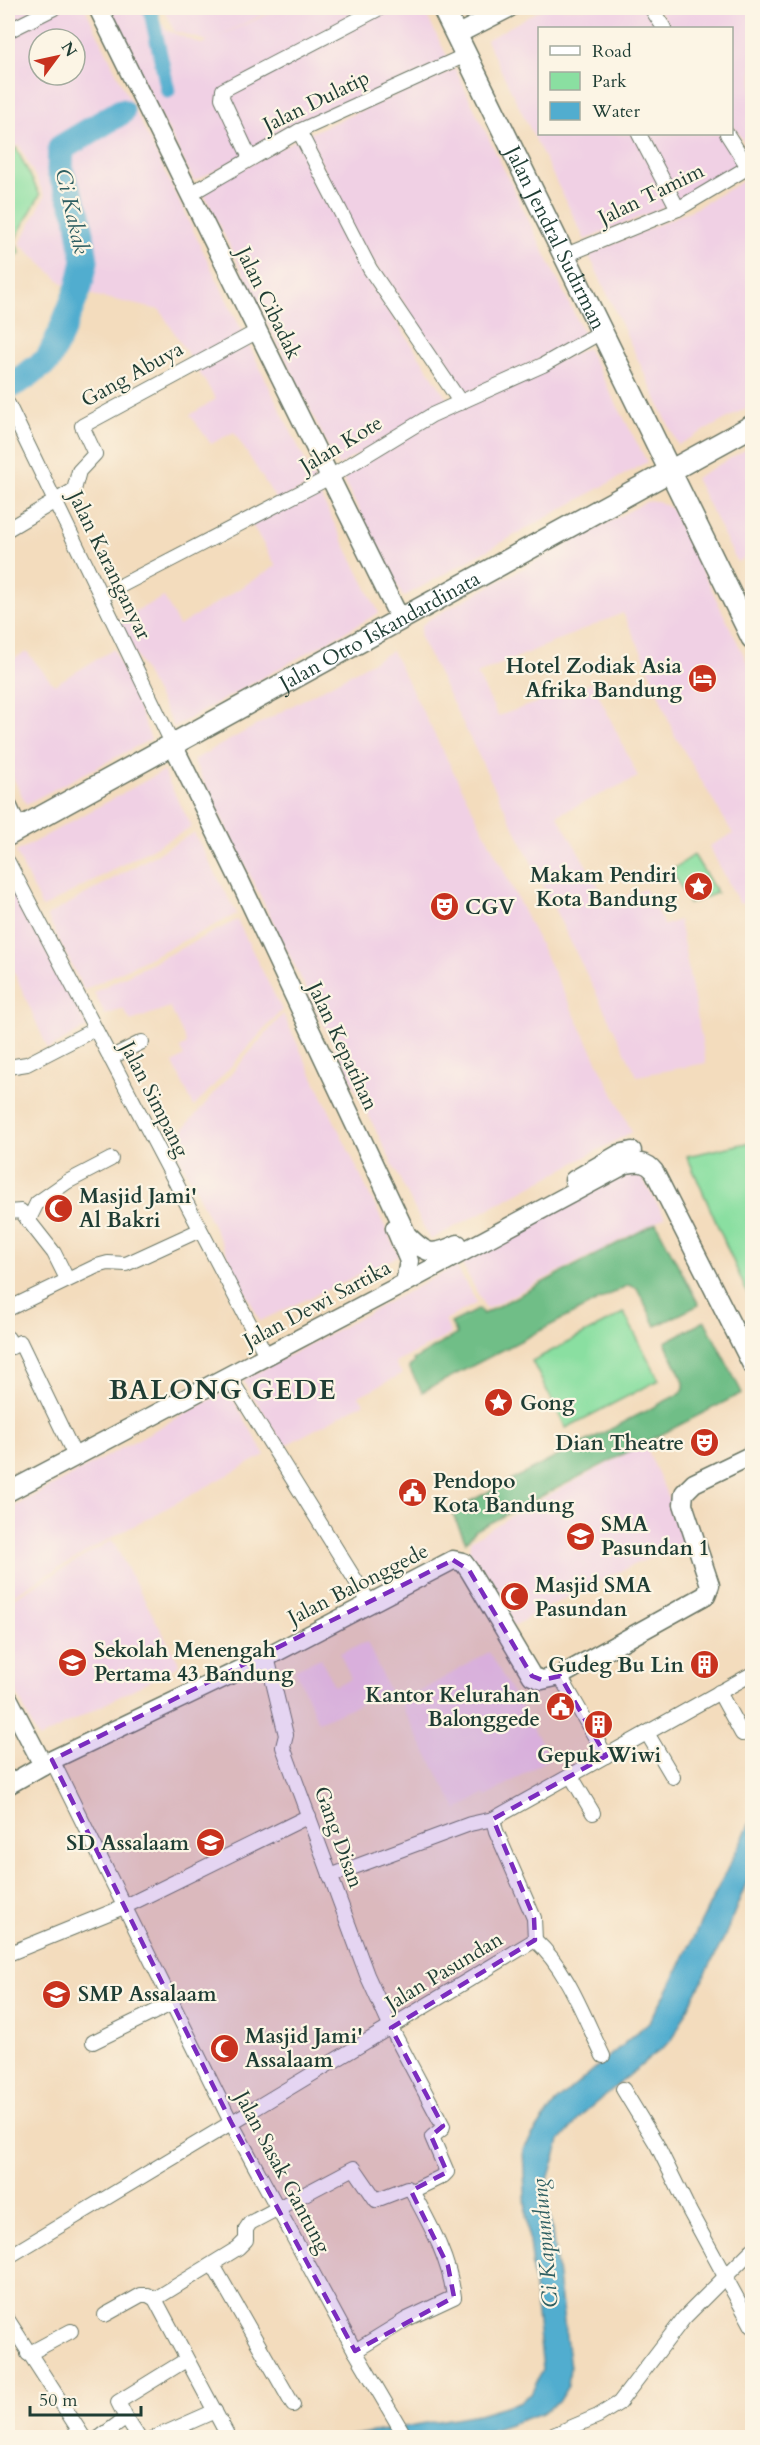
<svg xmlns="http://www.w3.org/2000/svg" width="760" height="2445" font-family="Cardo,serif">
	<style>
		.built { fill: #f0d0e4; fill-rule: evenodd }
		.green { fill: #8adfa1; stroke: #548e6a; stroke-width: 1.5 }
		.forest { fill: #6fbe87; stroke: #477e5e; stroke-width: 1.5 }
		.water { fill: #51adcf; stroke: #387582; stroke-width: 1.5 }
		.lines { fill: none; stroke-linecap: round; stroke-linejoin: round }
		.canal { stroke: #51adcf; stroke-width: 15 }
		.river { stroke: #51adcf; stroke-width: 27 }
		.street-casing { stroke: #697564; stroke-width: 16 }
		.secondary-casing { stroke: #697564; stroke-width: 21 }
		.primary-casing { stroke: #697564; stroke-width: 24 }
		.street { stroke: #fff; stroke-width: 14 }
		.secondary { stroke: #fff; stroke-width: 18 }
		.primary { stroke: #fff; stroke-width: 21 }
		.marked { fill: #7b2cbf; fill-opacity: 0.2; stroke: #7b2cbf; stroke-width: 4.5; stroke-dasharray: 12 8; stroke-linejoin: round }
		.labels { text-anchor: middle; stroke-width: 4.5; stroke-linejoin: round; paint-order: stroke }
		.street-label { font-size: 21px; fill: #1f3d34; stroke: #fcf5e5 }
		.poi-label { font-size: 21px; font-weight: bold; fill: #1f3d34; stroke: #fcf5e5; text-anchor: start }
		.water-label { font-size: 22px; font-style: italic; fill: #2e5f62; stroke: #fcf5e5 }
		.district-label { font-size: 27px; font-weight: bold; letter-spacing: 1.5px; fill: #1f3d34; stroke: #fcf5e5 }
	</style>
	<rect width="100%" height="100%" fill="#fcf5e5"/>
	<filter id="ink" filterUnits="userSpaceOnUse"><feTurbulence type="fractalNoise" baseFrequency=".0167" numOctaves="2"/><feDisplacementMap in="SourceGraphic" scale="12" xChannelSelector="R" yChannelSelector="G"/><feConvolveMatrix kernelMatrix="1 2 1 2 8 2 1 2 1" color-interpolation-filters="sRGB"/></filter>
	<filter id="wash" filterUnits="userSpaceOnUse"><feTurbulence type="fractalNoise" baseFrequency=".008" numOctaves="4" result="noise"/><feDisplacementMap in="SourceGraphic" scale="24" xChannelSelector="R" yChannelSelector="G"/><feGaussianBlur stdDeviation="1.35" result="paint"/><feColorMatrix in="noise" values="0 0 0 0 0 0 0 0 0 0 0 0 0 0 0 0 0 1.4 0 .05"/><feComposite in="paint" operator="in"/></filter>
	<g filter="url(#wash)">
		<rect width="100%" height="100%" fill="#f3dcbd"/>
		<g class="built">
			<path d="M8,8H85L316,483L277,501L234,432L211,444L190,415L216,399L160,310L70,290L20,244L45,196L19,145L8,149ZM39,39H75V75H39Z"/>
			<polygon points="106,8 152,8 166,30 202,44 207,41 174,31 163,8 277,8 208,41 281,8 423,8 449,60 343,108 194,181"/>
			<polygon points="544,8 646,8 659,28 540,28 540,134 725,134 745,165 709,188 585,240 486,40"/>
			<polygon points="658,8 752,8 752,154 732,124 732,28 671,28"/>
			<polygon points="455,69 586,338 460,396 403,302 357,242 308,134"/>
			<polygon points="299,138 362,270 449,401 338,466 202,190"/>
			<polygon points="752,176 752,405 678,445 589,255 694,209"/>
			<polygon points="587,348 647,462 403,597 339,471 432,415"/>
			<polygon points="752,446 752,555 737,562 695,478"/>
			<polygon points="316,487 379,613 174,727 117,620 164,597 179,626 276,566 250,521"/>
			<polygon points="658,501 672,509 752,672 752,901 739,903 709,846 733,834 675,736 644,657 623,613 477,674 498,716 593,683 638,777 557,815 608,903 645,889 664,925 679,920 706,1063 637,1076 420,637 421,626 429,619 646,502"/>
			<polygon points="114,649 151,739 26,804 8,767 8,661 27,652 54,685"/>
			<polygon points="392,651 499,861 632,1132 430,1240 193,760"/>
			<polygon points="163,771 192,827 42,908 16,852"/>
			<polygon points="194,833 237,914 84,990 47,916"/>
			<polygon points="8,876 87,1027 48,1049 8,958"/>
			<polygon points="237,920 282,1010 194,1107 173,1063 184,1056 180,1048 187,1044 170,1007 131,1021 123,1009 105,1015 94,992"/>
			<polygon points="283,1014 399,1256 260,1321 172,1142"/>
			<polygon points="636,1168 665,1217 486,1309 461,1262"/>
			<polygon points="456,1266 477,1303 445,1320 451,1334 395,1363 402,1374 359,1396 364,1403 284,1446 243,1380"/>
			<polygon points="228,1390 265,1455 111,1538 8,1598 8,1510"/>
			<polygon points="645,1444 668,1497 686,1544 635,1564 535,1613 513,1627 469,1554 470,1541 519,1511"/>
			<polygon points="112,1540 180,1665 38,1739 8,1673 8,1601"/>
			<polygon points="367,1642 389,1691 318,1722 295,1669 321,1658 334,1686 351,1679 340,1653"/>
			<polygon points="489,1652 550,1758 486,1797 484,1794 457,1810 400,1703"/>
		</g>
		<g class="green">
			<polygon points="16,148 40,195 14,241 20,253 8,261 8,151"/>
			<polygon points="694,855 717,893 689,904 672,870"/>
			<polygon points="752,1142 752,1304 687,1156"/>
			<polygon points="624,1313 659,1380 566,1428 532,1361"/>
		</g>
		<g class="forest">
			<polygon points="656,1223 699,1305 656,1326 637,1288 628,1285 422,1392 409,1367 414,1363 413,1360 457,1334 451,1323 479,1309 483,1314"/>
			<polygon points="705,1321 742,1393 476,1530 466,1542 451,1511 681,1393 684,1388 684,1382 665,1342"/>
		</g>
		<polygon class="water" points="752,1819 752,1869 724,1938 672,2040 586,2111 560,2141 546,2186 570,2367 568,2386 558,2402 542,2413 471,2437 339,2438 478,2414 519,2402 531,2394 543,2369 526,2214 523,2149 555,2103 649,2022 666,1993"/>
		<g class="lines">
			<polyline class="canal" points="150,8 168,91"/>
			<polyline class="river" points="8,386 23,378 48,360 60,335 79,287 85,261 78,215 60,171 61,148 121,112"/>
		</g>
	</g>
	<g filter="url(#ink)">
		<g class="lines">
			<defs>
				<g id="street">
					<polyline points="651,8 664,28"/>
					<polyline points="8,31 54,8"/>
					<polyline points="299,131 370,269 461,403"/>
					<polyline points="639,134 678,209"/>
					<polyline points="727,134 748,167"/>
					<polyline points="250,158 222,98 223,90 380,8"/>
					<polyline points="190,194 299,131 466,55"/>
					<polyline points="566,255 678,209 752,165"/>
					<polyline points="8,404 173,745"/>
					<polyline points="8,529 74,490 79,471 95,454 82,426 258,331"/>
					<polyline points="101,596 330,477 432,415 543,365 603,331"/>
					<polyline points="8,862 266,1355"/>
					<polyline points="110,1058 142,1042"/>
					<polyline points="8,1067 27,1064 95,1029"/>
					<polyline points="8,1212 21,1211 54,1253 67,1279"/>
					<polyline points="28,1221 37,1203 67,1182 111,1159"/>
					<polyline points="8,1309 97,1266 108,1263 126,1264 200,1230"/>
					<polyline points="8,1338 12,1347 20,1342 75,1456"/>
					<polyline points="228,1375 369,1602"/>
					<path d="M267,1657L286,1735L283,1747L367,1975L391,2028L443,2126L442,2129L432,2137L447,2172L443,2176L412,2191C431,2226 449,2258 454,2297L407,2319L355,2351"/>
					<polyline points="560,1676 606,1756"/>
					<polyline points="719,1692 742,1734"/>
					<polyline points="647,1733 673,1777"/>
					<polyline points="52,1760 231,2122 355,2351 406,2438"/>
					<polyline points="571,1776 593,1813"/>
					<polyline points="330,1876 470,1824 493,1819"/>
					<polyline points="535,1940 534,1918 496,1831 493,1819 752,1674"/>
					<path d="M535,1940C568,1970 584,2017 603,2056"/>
					<polyline points="8,1954 126,1906 309,1816"/>
					<polyline points="93,2042 173,2003"/>
					<polyline points="623,2089 657,2145 690,2212 752,2326"/>
					<polyline points="8,2257 535,1940"/>
					<polyline points="213,2265 293,2405"/>
					<polyline points="155,2299 238,2248 246,2240 246,2229 250,2223 354,2168 376,2200 407,2188 412,2191"/>
					<polyline points="105,2315 141,2295 148,2295 155,2299 229,2438"/>
					<polyline points="8,2320 84,2438"/>
					<polyline points="28,2354 71,2331"/>
					<polyline points="126,2418 139,2438"/>
					<polyline points="99,2438 126,2418 118,2402 186,2360"/>
					<polyline points="154,2438 215,2411"/>
					<polyline points="546,2438 598,2416 619,2403 684,2318 752,2250"/>
				</g>
				<g id="secondary">
					<polyline points="98,8 400,619"/>
					<polyline points="456,35 509,8"/>
					<path d="M173,745L238,877L407,1235C427,1255 432,1256 458,1244"/>
					<polyline points="8,807 18,829"/>
					<polyline points="574,1180 619,1154 632,1151"/>
					<polyline points="395,1228 409,1261 405,1283"/>
					<path d="M8,1492L405,1283L626,1164C638,1162 646,1161 654,1171L752,1365"/>
					<polyline points="8,1698 43,1765"/>
					<polyline points="8,1785 52,1760 267,1657 453,1560 463,1562 469,1570 532,1676 542,1680 560,1676 706,1595 710,1585 683,1504 684,1493 694,1483 752,1455"/>
				</g>
				<g id="primary">
					<path id="s1" d="M443,8L752,638"/>
					<path id="s2" d="M8,835L752,426"/>
				</g>
			</defs>
			<use href="#street" class="street-casing"/>
			<use href="#secondary" class="secondary-casing"/>
			<use href="#primary" class="primary-casing"/>
			<use href="#street" class="street"/>
			<use href="#secondary" class="secondary"/>
			<use href="#primary" class="primary"/>
		</g>
	</g>
	<path class="marked" d="M453,1560L469,1570L532,1676L542,1680L560,1676L606,1756L493,1819L534,1918L535,1940L391,2028L443,2126L431,2136L447,2172L411,2191L448,2266L454,2297L355,2351L231,2122L52,1760Z"/>
	<defs>
		<symbol id="hotel-disc" viewBox="-11 -11 22 22"><circle r="9.5" fill="#c8321e" stroke="#fcf5e5"/><path d="M-6-4.5h1.5V1H6V5H4.5V3h-9V5H-6ZM-4 0a1.8 1.8 0 1 1 3.6 0ZM.5 0V-2.5h3Q6-2.5 6 0Z" fill="#fff"/></symbol>
		<symbol id="sight-disc" viewBox="-11 -11 22 22"><circle r="9.5" fill="#c8321e" stroke="#fcf5e5"/><path d="M0-6L1.8-2.2L6-1.7L2.9 1.2L3.7 5.4L0 3.3L-3.7 5.4L-2.9 1.2L-6-1.7L-1.8-2.2Z" fill="#fff"/></symbol>
		<symbol id="theatre-disc" viewBox="-11 -11 22 22"><circle r="9.5" fill="#c8321e" stroke="#fcf5e5"/><path d="M-5-5.5Q0-4 5-5.5V0Q5 5 0 6Q-5 5-5 0ZM-3.3-2.5H-1v1.5H-3.3ZM1-2.5H3.3v1.5H1ZM-2.8 1Q0 5.5 2.8 1Z" fill="#fff"/></symbol>
		<symbol id="mosque-disc" viewBox="-11 -11 22 22"><circle r="9.5" fill="#c8321e" stroke="#fcf5e5"/><path d="M3.5-4.9A6 6 0 1 0 3.5 4.9A5 5 0 1 1 3.5-4.9Z" fill="#fff"/></symbol>
		<symbol id="civic-disc" viewBox="-11 -11 22 22"><circle r="9.5" fill="#c8321e" stroke="#fcf5e5"/><path d="M-.6-6.5H3V-4.5H.6V-3L4-1V1h2V6H-6V1h2V-1L-.6-3ZM-1.2 2.5V6h2.4V2.5Z" fill="#fff"/></symbol>
		<symbol id="school-disc" viewBox="-11 -11 22 22"><circle r="9.5" fill="#c8321e" stroke="#fcf5e5"/><path d="M0-5L7-2L0 1L-7-2ZM-4 1L0 2.5L4 1V4Q0 6-4 4Z" fill="#fff"/></symbol>
		<symbol id="building-disc" viewBox="-11 -11 22 22"><circle r="9.5" fill="#c8321e" stroke="#fcf5e5"/><path d="M-4-6H4V6H1V3H-1V6H-4ZM-2.5-4.3h1.7v1.8h-1.7ZM.8-4.3h1.7v1.8H.8ZM-2.5-1h1.7V.8h-1.7ZM.8-1h1.7V.8H.8Z" fill="#fff"/></symbol>
	</defs>
	<g fill-rule="evenodd">
		<use href="#hotel-disc" x="686" y="662" width="33" height="33"/>
		<use href="#sight-disc" x="682" y="870" width="33" height="33"/>
		<use href="#theatre-disc" x="428" y="890" width="33" height="33"/>
		<use href="#mosque-disc" x="42" y="1192" width="33" height="33"/>
		<use href="#sight-disc" x="482" y="1386" width="33" height="33"/>
		<use href="#theatre-disc" x="688" y="1426" width="33" height="33"/>
		<use href="#civic-disc" x="396" y="1476" width="33" height="33"/>
		<use href="#school-disc" x="564" y="1520" width="33" height="33"/>
		<use href="#mosque-disc" x="498" y="1580" width="33" height="33"/>
		<use href="#school-disc" x="56" y="1646" width="33" height="33"/>
		<use href="#building-disc" x="688" y="1648" width="33" height="33"/>
		<use href="#civic-disc" x="544" y="1690" width="33" height="33"/>
		<use href="#building-disc" x="582" y="1708" width="33" height="33"/>
		<use href="#school-disc" x="194" y="1826" width="33" height="33"/>
		<use href="#school-disc" x="40" y="1978" width="33" height="33"/>
		<use href="#mosque-disc" x="208" y="2032" width="33" height="33"/>
	</g>
	<g class="labels">
		<g class="street-label">
			<text transform="translate(316 101) rotate(-26)" y="7">Jalan Dulatip</text>
			<text transform="translate(651 194) rotate(-26)" y="7">Jalan Tamim</text>
			<text dy="7" stroke="none"><textPath href="#s1" startOffset="256">Jalan Jendral Sudirman</textPath></text>
			<text transform="translate(269 303) rotate(64)" y="7">Jalan Cibadak</text>
			<text transform="translate(132 374) rotate(-29)" y="7">Gang Abuya</text>
			<text transform="translate(341 444) rotate(-31)" y="7">Jalan Kote</text>
			<text transform="translate(110 565) rotate(64)" y="7">Jalan Karanganyar</text>
			<text dy="7" stroke="none"><textPath href="#s2" startOffset="424">Jalan Otto Iskandardinata</textPath></text>
			<text transform="translate(343 1046) rotate(65)" y="7">Jalan Kepatihan</text>
			<text transform="translate(155 1099) rotate(63)" y="7">Jalan Simpang</text>
			<text transform="translate(317 1304) rotate(-28)" y="7">Jalan Dewi Sartika</text>
			<text transform="translate(358 1584) rotate(-27)" y="7">Jalan Balonggede</text>
			<text transform="translate(339 1837) rotate(70)" y="7">Gang Disan</text>
			<text transform="translate(444 1971) rotate(-31)" y="7">Jalan Pasundan</text>
			<text transform="translate(283 2172) rotate(62)" y="7">Jalan Sasak Gantung</text>
		</g>
		<g class="poi-label">
			<text x="682" y="673" text-anchor="end">Hotel Zodiak Asia<tspan x="682" dy="24">Afrika Bandung</tspan></text>
			<text x="677" y="882" text-anchor="end">Makam Pendiri<tspan x="677" dy="24">Kota Bandung</tspan></text>
			<text x="465" y="914">CGV</text>
			<text x="79" y="1203">Masjid Jami'<tspan x="79" dy="24">Al Bakri</tspan></text>
			<text x="520" y="1410">Gong</text>
			<text x="684" y="1450" text-anchor="end">Dian Theatre</text>
			<text x="433" y="1488">Pendopo<tspan x="433" dy="24">Kota Bandung</tspan></text>
			<text x="601" y="1531">SMA<tspan x="601" dy="24">Pasundan 1</tspan></text>
			<text x="535" y="1592">Masjid SMA<tspan x="535" dy="24">Pasundan</tspan></text>
			<text x="94" y="1657">Sekolah Menengah<tspan x="94" dy="24">Pertama 43 Bandung</tspan></text>
			<text x="684" y="1672" text-anchor="end">Gudeg Bu Lin</text>
			<text x="540" y="1702" text-anchor="end">Kantor Kelurahan<tspan x="540" dy="24">Balonggede</tspan></text>
			<text x="599" y="1762" text-anchor="middle">Gepuk Wiwi</text>
			<text x="189" y="1850" text-anchor="end">SD Assalaam</text>
			<text x="78" y="2001">SMP Assalaam</text>
			<text x="245" y="2043">Masjid Jami'<tspan x="245" dy="24">Assalaam</tspan></text>
		</g>
		<g class="water-label">
			<text transform="translate(73 211) rotate(77)" y="8">Ci Kakak</text>
			<text transform="translate(544 2243) rotate(-95)" y="8">Ci Kapundung</text>
		</g>
		<g class="district-label">
			<text x="223" y="1399">BALONG GEDE</text>
		</g>
	</g>
	<rect width="760" height="2445" fill="none" stroke="#fcf5e5" stroke-width="30"/>
	<rect x="538" y="27" width="195" height="108" fill="#fcf5e5" stroke="#a4ab9e" stroke-width="1.5"/>
	<rect x="550" y="46" width="30" height="9" fill="#ffffff" stroke="#a4ab9e" stroke-width="1.5"/>
	<text x="592" y="57" font-size="18" fill="#1f3d34">Road</text>
	<rect x="550" y="72" width="30" height="18" fill="#8adfa1" stroke="#a4ab9e" stroke-width="1.5"/>
	<text x="592" y="87" font-size="18" fill="#1f3d34">Park</text>
	<rect x="550" y="102" width="30" height="18" fill="#51adcf" stroke="#a4ab9e" stroke-width="1.5"/>
	<text x="592" y="117" font-size="18" fill="#1f3d34">Water</text>
	<g transform="translate(57 57) rotate(57)"><circle r="28" fill="#fcf5e5" stroke="#a4ab9e" stroke-width="1.5"/>
	<path d="M0-4.5L10 22L0 15L-10 22Z" fill="#c8321e"/>
	<text y="-9" font-size="16" font-weight="bold" text-anchor="middle" fill="#1f3d34">N</text>
	</g>
	<path d="M30 2406v9h111v-9" fill="none" stroke="#1f3d34" stroke-width="3"/>
	<text x="39" y="2406" font-size="18" fill="#1f3d34" stroke="#fcf5e5" stroke-width="4.5" paint-order="stroke">50 m</text>
</svg>
